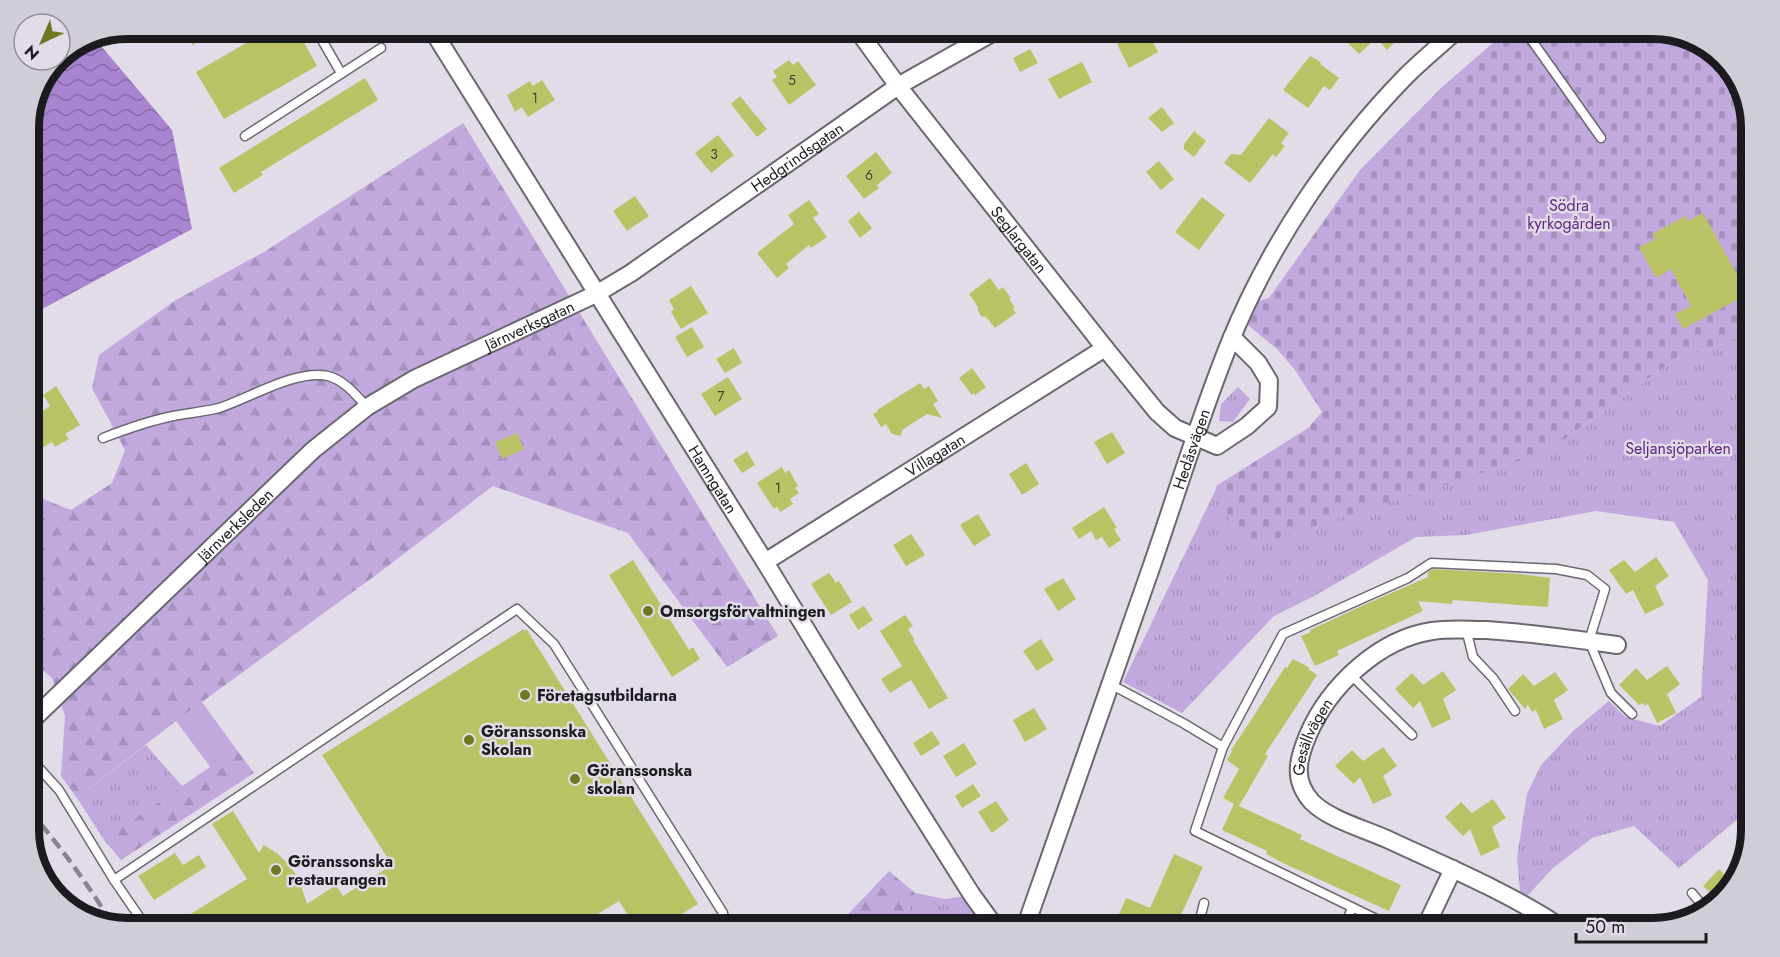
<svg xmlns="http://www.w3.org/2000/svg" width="1780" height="957" font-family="Jost,sans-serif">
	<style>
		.grass { fill: url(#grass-tufts) }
		.forest { fill: url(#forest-firs) }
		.cemetery { fill: url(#cemetery-stones) }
		.pitch { fill: #c1a9de }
		.water { fill: url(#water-waves) }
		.building { fill: #b9c366 }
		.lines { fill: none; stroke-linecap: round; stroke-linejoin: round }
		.service-casing { stroke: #6b6770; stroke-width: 11 }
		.minor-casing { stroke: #6b6770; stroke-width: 20 }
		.service { stroke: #fff; stroke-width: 8 }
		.minor { stroke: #fff; stroke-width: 16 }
		.rail { stroke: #87848c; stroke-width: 4.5; stroke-dasharray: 12 6; stroke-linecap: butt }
		.poi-dot { fill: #6f7720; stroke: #e1dce7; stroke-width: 2 }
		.labels { text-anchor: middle; stroke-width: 5; stroke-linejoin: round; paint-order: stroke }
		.number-label { font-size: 14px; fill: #434531 }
		.street-label { font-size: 16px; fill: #1c1b1f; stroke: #e1dce7 }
		.park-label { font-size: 16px; fill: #5b2984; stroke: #e1dce7 }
		.poi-label { font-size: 16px; font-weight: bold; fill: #1c1b1f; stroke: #e1dce7; text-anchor: start }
		.rim { fill: none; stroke: #1c1b1f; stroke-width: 8 }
	</style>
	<defs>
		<pattern id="grass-tufts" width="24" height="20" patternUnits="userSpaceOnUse" patternTransform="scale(1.5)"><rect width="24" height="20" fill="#c1a9de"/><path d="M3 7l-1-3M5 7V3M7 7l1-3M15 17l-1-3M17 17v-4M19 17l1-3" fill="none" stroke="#a591be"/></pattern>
		<pattern id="forest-firs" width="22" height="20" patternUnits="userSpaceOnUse" patternTransform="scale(1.5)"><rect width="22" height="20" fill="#c1a9de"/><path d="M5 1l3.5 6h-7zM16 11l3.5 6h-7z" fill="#a591be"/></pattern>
		<pattern id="cemetery-stones" width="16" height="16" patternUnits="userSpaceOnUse" patternTransform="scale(1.5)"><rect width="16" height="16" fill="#c1a9de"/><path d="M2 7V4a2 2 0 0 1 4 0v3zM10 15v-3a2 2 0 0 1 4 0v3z" fill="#a591be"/></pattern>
		<pattern id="water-waves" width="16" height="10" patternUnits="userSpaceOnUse" patternTransform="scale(1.5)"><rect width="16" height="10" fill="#a883d0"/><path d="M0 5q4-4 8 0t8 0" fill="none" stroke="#886aa8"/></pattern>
	</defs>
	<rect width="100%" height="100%" fill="#e1dce7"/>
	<g class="grass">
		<polygon points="1741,338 1751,338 1751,808 1679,868 1634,826 1592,838 1553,868 1521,903 1517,857 1527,794 1541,765 1574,730 1609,701 1625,717 1660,726 1701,697 1708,580 1674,522 1596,511 1466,535 1416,537 1316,595 1274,616 1182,713 1123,682 1217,487 1234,529 1547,452 1674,360"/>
		<polygon points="1238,387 1250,399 1233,422 1219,421 1221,404"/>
		<polygon points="146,745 183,787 104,840 77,798"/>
		<polygon points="915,893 945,899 972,895 996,928 901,928"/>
	</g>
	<g class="forest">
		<polygon points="463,123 778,636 727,667 628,533 493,486 376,575 176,721 77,798 61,776 65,716 52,678 29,658 29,474 43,499 71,510 112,483 125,450 92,388 99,355 176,300 264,252"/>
		<polygon points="236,749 254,773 121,860 104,840"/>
		<polygon points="889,871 915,893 901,928 835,928"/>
	</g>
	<polygon class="cemetery" points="1509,29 1653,29 1697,39 1735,73 1751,121 1751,338 1741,338 1674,360 1547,452 1256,545 1234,529 1216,486 1308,428 1322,412 1295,370 1277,349 1243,321 1252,303 1269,298 1360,170 1441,88"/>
	<polygon class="pitch" points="202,702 236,749 211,768 176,721"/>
	<polygon class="water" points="97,41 172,130 192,229 29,316 29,121 56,60 60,60 60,56"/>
	<g class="building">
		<polygon points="183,28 218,28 193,45"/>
		<polygon points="272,28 296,28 317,66 224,119 196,72"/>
		<polygon points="1337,28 1409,28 1387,50 1376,38 1359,54 1343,38 1345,37"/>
		<polygon points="1147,30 1158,52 1129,68 1117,44 1129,37 1129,34 1134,31"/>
		<polygon points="1030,49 1038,63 1020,72 1013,58"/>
		<polygon points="1310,56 1321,62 1320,64 1339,78 1330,90 1324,86 1308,108 1283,90"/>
		<polygon points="789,60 793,65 798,61 816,85 789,105 772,80 777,77 773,71"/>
		<polygon points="1082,62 1092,82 1059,99 1048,79"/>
		<polygon points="365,78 378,100 261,172 263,175 234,193 219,168"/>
		<polygon points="542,80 555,100 528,117 522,107 515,112 507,95 530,81 533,86"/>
		<polygon points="740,96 767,129 757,137 731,104"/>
		<polygon points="1162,107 1174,123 1162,132 1148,118"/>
		<polygon points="1269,118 1289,133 1281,143 1285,146 1276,157 1273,154 1250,183 1224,163 1231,154 1241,155"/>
		<polygon points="1194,131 1206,141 1194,157 1184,149 1184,144"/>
		<polygon points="718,135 734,155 711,173 695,153"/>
		<polygon points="876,152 892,173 877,185 879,188 864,199 846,176"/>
		<polygon points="1159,161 1174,179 1161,190 1146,172"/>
		<polygon points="635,196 649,216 627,231 613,211"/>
		<polygon points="1202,197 1225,215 1199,250 1175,232"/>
		<polygon points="809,200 819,214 813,218 827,237 811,248 809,245 786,264 789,268 777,278 757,253 794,224 788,215"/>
		<polygon points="859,212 872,228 860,238 848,221"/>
		<polygon points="1703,213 1748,294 1683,329 1675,314 1691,306 1671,269 1656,278 1639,247 1655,239 1652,234 1685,216 1688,221"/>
		<polygon points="990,278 999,290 1003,287 1011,298 1009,299 1015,308 1013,309 1016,313 995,328 986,317 981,316 978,311 978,307 969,294"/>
		<polygon points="691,286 708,313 681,329 671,312 674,309 669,300"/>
		<polygon points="692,327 704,347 687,357 675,337"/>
		<polygon points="734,348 742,363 725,373 716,359"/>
		<polygon points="972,368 986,387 975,395 974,393 972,395 959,378"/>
		<polygon points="728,377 742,399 715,416 701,394"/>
		<polygon points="920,383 924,389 929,386 938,401 933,404 942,418 927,414 902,430 901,436 892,434 886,424 881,427 873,414 878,411 877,410"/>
		<polygon points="56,386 80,425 65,434 69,439 55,447 52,442 36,452 29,441 29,420 50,406 43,395"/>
		<polygon points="1112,432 1125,453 1107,464 1094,442"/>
		<polygon points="517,433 524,449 502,459 495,442"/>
		<polygon points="747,451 755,465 742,473 733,460"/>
		<polygon points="1026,463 1039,484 1022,495 1009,474"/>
		<polygon points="782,467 785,473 789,470 798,486 795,488 799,493 790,499 793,504 780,512 777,507 774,509 757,483"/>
		<polygon points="1104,507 1117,528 1114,529 1121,540 1109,548 1102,537 1096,540 1091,531 1079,539 1072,528"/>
		<polygon points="978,514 991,535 974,546 960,525"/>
		<polygon points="911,534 925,555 906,566 893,545"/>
		<polygon points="1656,557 1669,576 1655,586 1664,605 1645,614 1633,590 1626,594 1609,570 1624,560 1635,572"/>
		<polygon points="633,560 689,650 693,647 700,659 672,677 609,575"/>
		<polygon points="1433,569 1520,574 1550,578 1548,607 1453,600 1452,604 1418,601 1423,611 1337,651 1339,655 1315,666 1301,636 1311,632 1310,630 1364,605 1428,577 1428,572"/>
		<polygon points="829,573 836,583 839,581 852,602 831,615 811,584"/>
		<polygon points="1063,578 1076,599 1058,611 1044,589"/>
		<polygon points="864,606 873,620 858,630 849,615"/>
		<polygon points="905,615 913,626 908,629 914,639 913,640 948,698 929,709 911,680 890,693 881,679 902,666 880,631"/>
		<polygon points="522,630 527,630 698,904 659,928 636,928 619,901 575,928 441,928 433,916 413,928 168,928 247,879 212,824 233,811 259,853 264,845 278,854 287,863 295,873 301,885 307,904 336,885 343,896 392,865 322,755"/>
		<polygon points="1041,639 1054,660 1037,671 1023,651"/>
		<polygon points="1293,659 1310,668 1308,669 1317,675 1265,754 1268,756 1239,806 1302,835 1300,839 1401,885 1389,911 1285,864 1266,854 1267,851 1222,830 1234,804 1223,798 1239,769 1227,760 1232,751 1231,750 1253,717 1285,667 1287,668"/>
		<polygon points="1667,666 1680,684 1667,694 1676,713 1657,723 1648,704 1645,706 1643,703 1639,705 1619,685 1636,668 1647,680"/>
		<polygon points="1443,671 1456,690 1443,699 1451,719 1432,728 1420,701 1413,708 1395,689 1412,673 1423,685"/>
		<polygon points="1555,672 1568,690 1554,700 1563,719 1544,729 1536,710 1532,712 1528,705 1525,709 1508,689 1523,674 1534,686"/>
		<polygon points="1034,708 1047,729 1025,742 1013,720"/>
		<polygon points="932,731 940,744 921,756 913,743"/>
		<polygon points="964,743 977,764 956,777 943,756"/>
		<polygon points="1383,747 1397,766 1383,776 1392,795 1373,804 1360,777 1354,784 1335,766 1352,750 1363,761"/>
		<polygon points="973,784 981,796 962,808 955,796"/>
		<polygon points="1493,799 1506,818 1492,827 1500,847 1481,856 1470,829 1463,836 1445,817 1461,802 1472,813"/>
		<polygon points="996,801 1009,820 992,833 978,812"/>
		<polygon points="175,853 183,865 199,855 206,867 154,900 138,876"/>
		<polygon points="1174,854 1203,867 1175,928 1125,928 1130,919 1119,914 1126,898 1150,908"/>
		<polygon points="1719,869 1733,883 1717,899 1703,886"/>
	</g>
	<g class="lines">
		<defs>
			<g id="service">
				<polyline points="315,28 341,73"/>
				<polyline points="1523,28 1601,138"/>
				<polyline points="245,136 381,48"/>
				<path d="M103,438C126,429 149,421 173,416C188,413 203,412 219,408C250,398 296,369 328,376C344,380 356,395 367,407"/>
				<polyline points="1466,629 1473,657 1493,678 1515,711"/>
				<polyline points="1351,675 1412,735"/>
				<polyline points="1110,684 1183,723 1223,747"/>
				<polyline points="29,757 59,790 114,880 147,928"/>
				<polyline points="114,880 517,609 554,644 723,913 719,928"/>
				<polyline points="1692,893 1707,911"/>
				<polyline points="1204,903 1199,923 1211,928"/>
				<polyline points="1344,928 1352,908"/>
				<polyline points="1395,928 1195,831 1223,747 1283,634 1408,578 1431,563 1556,569 1587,575 1605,589 1589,641 1611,693 1632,714"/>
			</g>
			<g id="minor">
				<path id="s1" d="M431,28L765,562L854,708L972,895L996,928"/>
				<path id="s2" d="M856,28L898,86L1105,348L1157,412L1175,428L1217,446L1247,426L1268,407L1269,381L1258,363L1232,337"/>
				<path id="s3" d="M765,562L1105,348"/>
				<path id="s4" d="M29,723L313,450L367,407L414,379L596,294L631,273L898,86L1001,28"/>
				<path id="s5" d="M1025,928C1067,808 1109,688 1151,568C1177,493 1200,416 1230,342C1270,244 1332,152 1406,76C1423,59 1442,44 1459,28"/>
				<polyline points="1425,928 1453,869"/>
				<path id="s6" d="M1562,928C1508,892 1447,867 1389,840C1365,829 1330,820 1312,802C1292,780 1298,759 1308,735C1329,686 1379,639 1432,631C1450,628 1469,630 1487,630C1531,633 1574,639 1617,645"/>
			</g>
		</defs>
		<use href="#service" class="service-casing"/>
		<use href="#minor" class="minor-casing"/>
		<use href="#service" class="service"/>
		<use href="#minor" class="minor"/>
		<path class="rail" d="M29,811C61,846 88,885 113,925"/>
	</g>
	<g class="poi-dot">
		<circle cx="648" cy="611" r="6"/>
		<circle cx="525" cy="695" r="6"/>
		<circle cx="469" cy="740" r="6"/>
		<circle cx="575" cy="779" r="6"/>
		<circle cx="276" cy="870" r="6"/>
	</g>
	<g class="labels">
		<g class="number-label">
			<text x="792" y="85">5</text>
			<text x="535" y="103">1</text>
			<text x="714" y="159">3</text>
			<text x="869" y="180">6</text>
			<text x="721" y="401">7</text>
			<text x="778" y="493">1</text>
		</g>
		<g class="street-label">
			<text dy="6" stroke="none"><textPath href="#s4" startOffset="962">Hedgrindsgatan</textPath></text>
			<text dy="6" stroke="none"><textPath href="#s2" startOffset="267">Seglargatan</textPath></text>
			<text dy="6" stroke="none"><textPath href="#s4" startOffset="645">Järnverksgatan</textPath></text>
			<text dy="6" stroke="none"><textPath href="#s5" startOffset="507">Hedåsvägen</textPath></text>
			<text dy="6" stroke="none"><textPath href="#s3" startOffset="201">Villagatan</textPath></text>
			<text dy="6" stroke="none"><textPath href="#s1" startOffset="532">Hamngatan</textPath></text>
			<text dy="6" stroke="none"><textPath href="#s4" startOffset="286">Järnverksleden</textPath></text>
			<text dy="6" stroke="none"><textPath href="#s6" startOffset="352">Gesällvägen</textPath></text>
		</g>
		<g class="park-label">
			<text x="1569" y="211">Södra<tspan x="1569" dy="18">kyrkogården</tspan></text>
			<text x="1678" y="454">Seljansjöparken</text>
		</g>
		<g class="poi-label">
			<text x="660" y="617">Omsorgsförvaltningen</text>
			<text x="537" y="701">Företagsutbildarna</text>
			<text x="481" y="737">Göranssonska<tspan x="481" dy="18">Skolan</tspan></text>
			<text x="587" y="776">Göranssonska<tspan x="587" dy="18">skolan</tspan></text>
			<text x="288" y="867">Göranssonska<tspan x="288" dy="18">restaurangen</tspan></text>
		</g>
	</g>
	<path d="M0 0H1780V957H0ZM127 39H1653A88 88 0 0 1 1741 127V830A88 88 0 0 1 1653 918H127A88 88 0 0 1 39 830V127A88 88 0 0 1 127 39Z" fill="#d1cdd7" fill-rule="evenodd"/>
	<path class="rim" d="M127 39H1653A88 88 0 0 1 1741 127V830A88 88 0 0 1 1653 918H127A88 88 0 0 1 39 830V127A88 88 0 0 1 127 39Z"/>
	<g transform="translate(42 42) rotate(224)"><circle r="28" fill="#e1dce7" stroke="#928f97" stroke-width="1.5"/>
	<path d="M0-4.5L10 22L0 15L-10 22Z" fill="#6f7720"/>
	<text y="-9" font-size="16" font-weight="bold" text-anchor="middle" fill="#1c1b1f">N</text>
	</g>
	<path d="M1576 933v9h130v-9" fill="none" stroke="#1c1b1f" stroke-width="3"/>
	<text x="1585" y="933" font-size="18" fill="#1c1b1f" stroke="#e1dce7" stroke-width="4.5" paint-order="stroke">50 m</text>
</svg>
